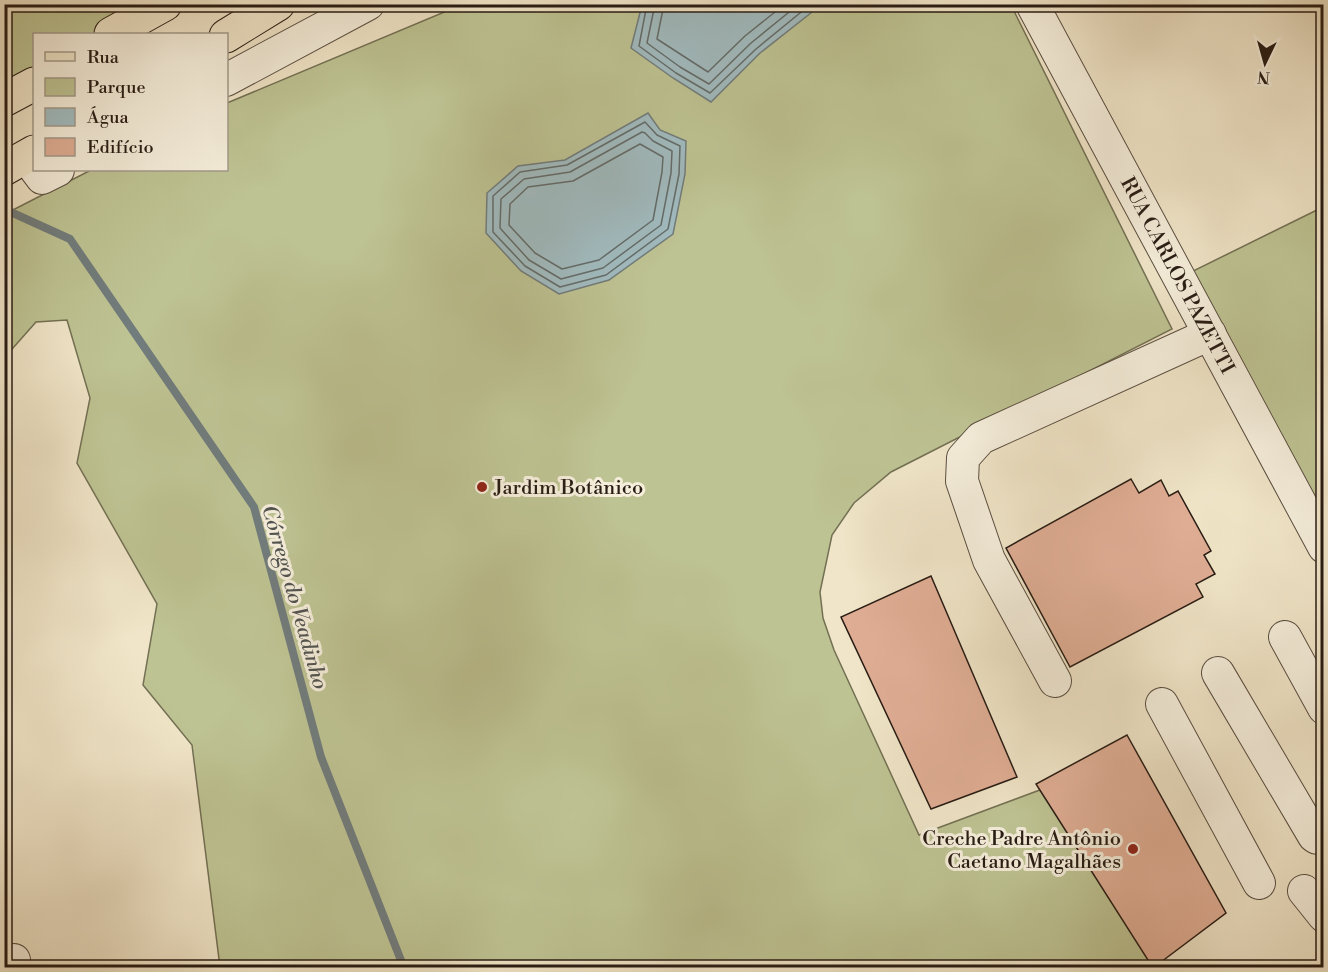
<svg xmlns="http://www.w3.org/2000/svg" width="1328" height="972" font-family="'Libre Bodoni',serif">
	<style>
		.green { fill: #bec393; stroke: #737054; stroke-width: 1.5 }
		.water { fill: #a1bcc1; stroke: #717c7c; stroke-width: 1.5 }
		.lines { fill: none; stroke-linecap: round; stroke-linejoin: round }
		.shore { stroke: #646c6a; stroke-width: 1.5 }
		.stream { stroke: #717c7c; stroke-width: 8 }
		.building { fill: #dfad94; stroke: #281c14; stroke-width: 1.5 }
		.minor-casing { stroke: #5a4e41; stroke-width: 34 }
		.major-casing { stroke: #281c14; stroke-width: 35 }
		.minor { stroke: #f5eedb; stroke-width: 32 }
		.major { stroke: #f0e5c8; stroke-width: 33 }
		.poi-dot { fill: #8f2418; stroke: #f5eedb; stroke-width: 2 }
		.labels { text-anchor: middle; stroke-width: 6; stroke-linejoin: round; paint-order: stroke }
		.street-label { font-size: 20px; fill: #281c14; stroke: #f5eedb }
		.poi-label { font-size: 20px; fill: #281c14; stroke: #f5eedb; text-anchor: start }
		.water-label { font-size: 21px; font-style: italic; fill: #525451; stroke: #f5eedb }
	</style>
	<rect width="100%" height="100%" fill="#f0e5c8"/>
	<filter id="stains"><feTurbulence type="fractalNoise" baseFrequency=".00333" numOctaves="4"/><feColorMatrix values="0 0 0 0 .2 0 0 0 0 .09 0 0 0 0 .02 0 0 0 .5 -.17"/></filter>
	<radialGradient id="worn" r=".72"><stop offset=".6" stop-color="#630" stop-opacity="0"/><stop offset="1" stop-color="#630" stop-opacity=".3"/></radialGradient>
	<g class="green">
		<polygon points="5,5 157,5 105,34 34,34 34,76 5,94"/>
		<polygon points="461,5 1011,5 1172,329 891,472 854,503 832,535 820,592 823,618 834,650 919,835 1080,775 1153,968 220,967 192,745 143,685 157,604 77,463 90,398 67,320 36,322 5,357 5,214 91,170 226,170 227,103"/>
		<polygon points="1323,207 1323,524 1179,278"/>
	</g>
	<g class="water">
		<polygon points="642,5 821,4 821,5 760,53 711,102 673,78 631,48"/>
		<polygon points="648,113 660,130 686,141 685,174 673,234 609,280 559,294 521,271 486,233 487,193 518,166 565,160"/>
	</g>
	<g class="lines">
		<g class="shore">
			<polyline points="647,4 639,46 676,73 710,93 756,49 811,4"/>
			<polyline points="655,4 647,43 680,67 709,84 751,43 799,4"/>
			<polyline points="664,4 657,39 708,72 745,36 785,4"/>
			<polygon points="645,122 657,135 680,146 679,174 668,229 606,275 560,287 525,266 493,232 493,196 520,172 567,165"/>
			<polygon points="642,132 645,133 653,141 672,151 671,173 661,225 603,268 561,279 529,260 500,228 501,199 524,179 570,172"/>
			<polygon points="640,144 663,157 662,172 653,220 599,260 562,269 535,253 509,225 510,204 528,187 573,181"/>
		</g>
		<polyline class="stream" points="4,209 70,239 254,507 321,757 404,968"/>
	</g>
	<g class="building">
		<polygon points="1131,479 1139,493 1161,480 1169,496 1178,491 1211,551 1204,555 1215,574 1196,584 1203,597 1070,667 1006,548"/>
		<polygon points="931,576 1017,777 931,809 841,617"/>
		<polygon points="1127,735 1226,913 1153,968 1036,784"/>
	</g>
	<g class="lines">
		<defs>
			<g id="minor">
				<polyline points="1032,4 1324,547"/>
				<polyline points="226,80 368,4"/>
				<polyline points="36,170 42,178 58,170"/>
				<polyline points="1285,637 1324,708"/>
				<polyline points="1218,673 1314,836 1317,838 1324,836"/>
				<polyline points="1055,681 989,560 962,481 963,458 981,438 1210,334"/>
				<polyline points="1162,704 1259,883"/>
				<polyline points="1304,891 1324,916"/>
				<polyline points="4,962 14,960"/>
			</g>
			<g id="major">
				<polyline points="111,34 165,4"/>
				<polyline points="226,36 278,4"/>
				<polyline points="4,100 34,84"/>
				<polyline points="4,169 34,152"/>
			</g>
		</defs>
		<use href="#minor" class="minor-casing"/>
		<use href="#major" class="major-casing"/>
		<use href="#minor" class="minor"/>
		<use href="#major" class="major"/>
	</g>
	<g class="poi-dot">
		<circle cx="482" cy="487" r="6"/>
		<circle cx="1133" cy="849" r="6"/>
	</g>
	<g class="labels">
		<g class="street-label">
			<text transform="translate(1178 275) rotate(62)" y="7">RUA CARLOS PAZETTI</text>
		</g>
		<g class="poi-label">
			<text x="494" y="494">Jardim Botânico</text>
			<text x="1121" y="845" text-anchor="end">Creche Padre Antônio<tspan x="1121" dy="23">Caetano Magalhães</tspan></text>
		</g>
		<g class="water-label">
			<text transform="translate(295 597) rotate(74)" y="7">Córrego do Veadinho</text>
		</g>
	</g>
	<rect width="1328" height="972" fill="none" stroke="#f0e5c8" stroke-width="24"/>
	<rect x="6" y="6" width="1316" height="960" fill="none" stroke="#281c14" stroke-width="3"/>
	<rect x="12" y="12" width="1304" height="948" fill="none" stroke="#281c14" stroke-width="1.5"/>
	<rect x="33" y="33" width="195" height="138" fill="#f5eedb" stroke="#a39a8b" stroke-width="1.5"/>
	<rect x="45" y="52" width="30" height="9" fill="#f0e5c8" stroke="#a39a8b" stroke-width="1.5"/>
	<text x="87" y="63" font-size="18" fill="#281c14">Rua</text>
	<rect x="45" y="78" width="30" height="18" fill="#bec393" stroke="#a39a8b" stroke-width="1.5"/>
	<text x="87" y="93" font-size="18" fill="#281c14">Parque</text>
	<rect x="45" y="108" width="30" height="18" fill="#a1bcc1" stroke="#a39a8b" stroke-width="1.5"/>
	<text x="87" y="123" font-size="18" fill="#281c14">Água</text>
	<rect x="45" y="138" width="30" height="18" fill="#dfad94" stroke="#a39a8b" stroke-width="1.5"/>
	<text x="87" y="153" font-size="18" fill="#281c14">Edifício</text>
	<g transform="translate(1265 63) rotate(185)" stroke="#f5eedb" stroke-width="4.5" paint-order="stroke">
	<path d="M0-4.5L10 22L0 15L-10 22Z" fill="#281c14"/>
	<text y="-9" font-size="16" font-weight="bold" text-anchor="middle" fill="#281c14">N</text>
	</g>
	<rect width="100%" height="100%" filter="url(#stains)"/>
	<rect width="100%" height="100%" fill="url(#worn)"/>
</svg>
